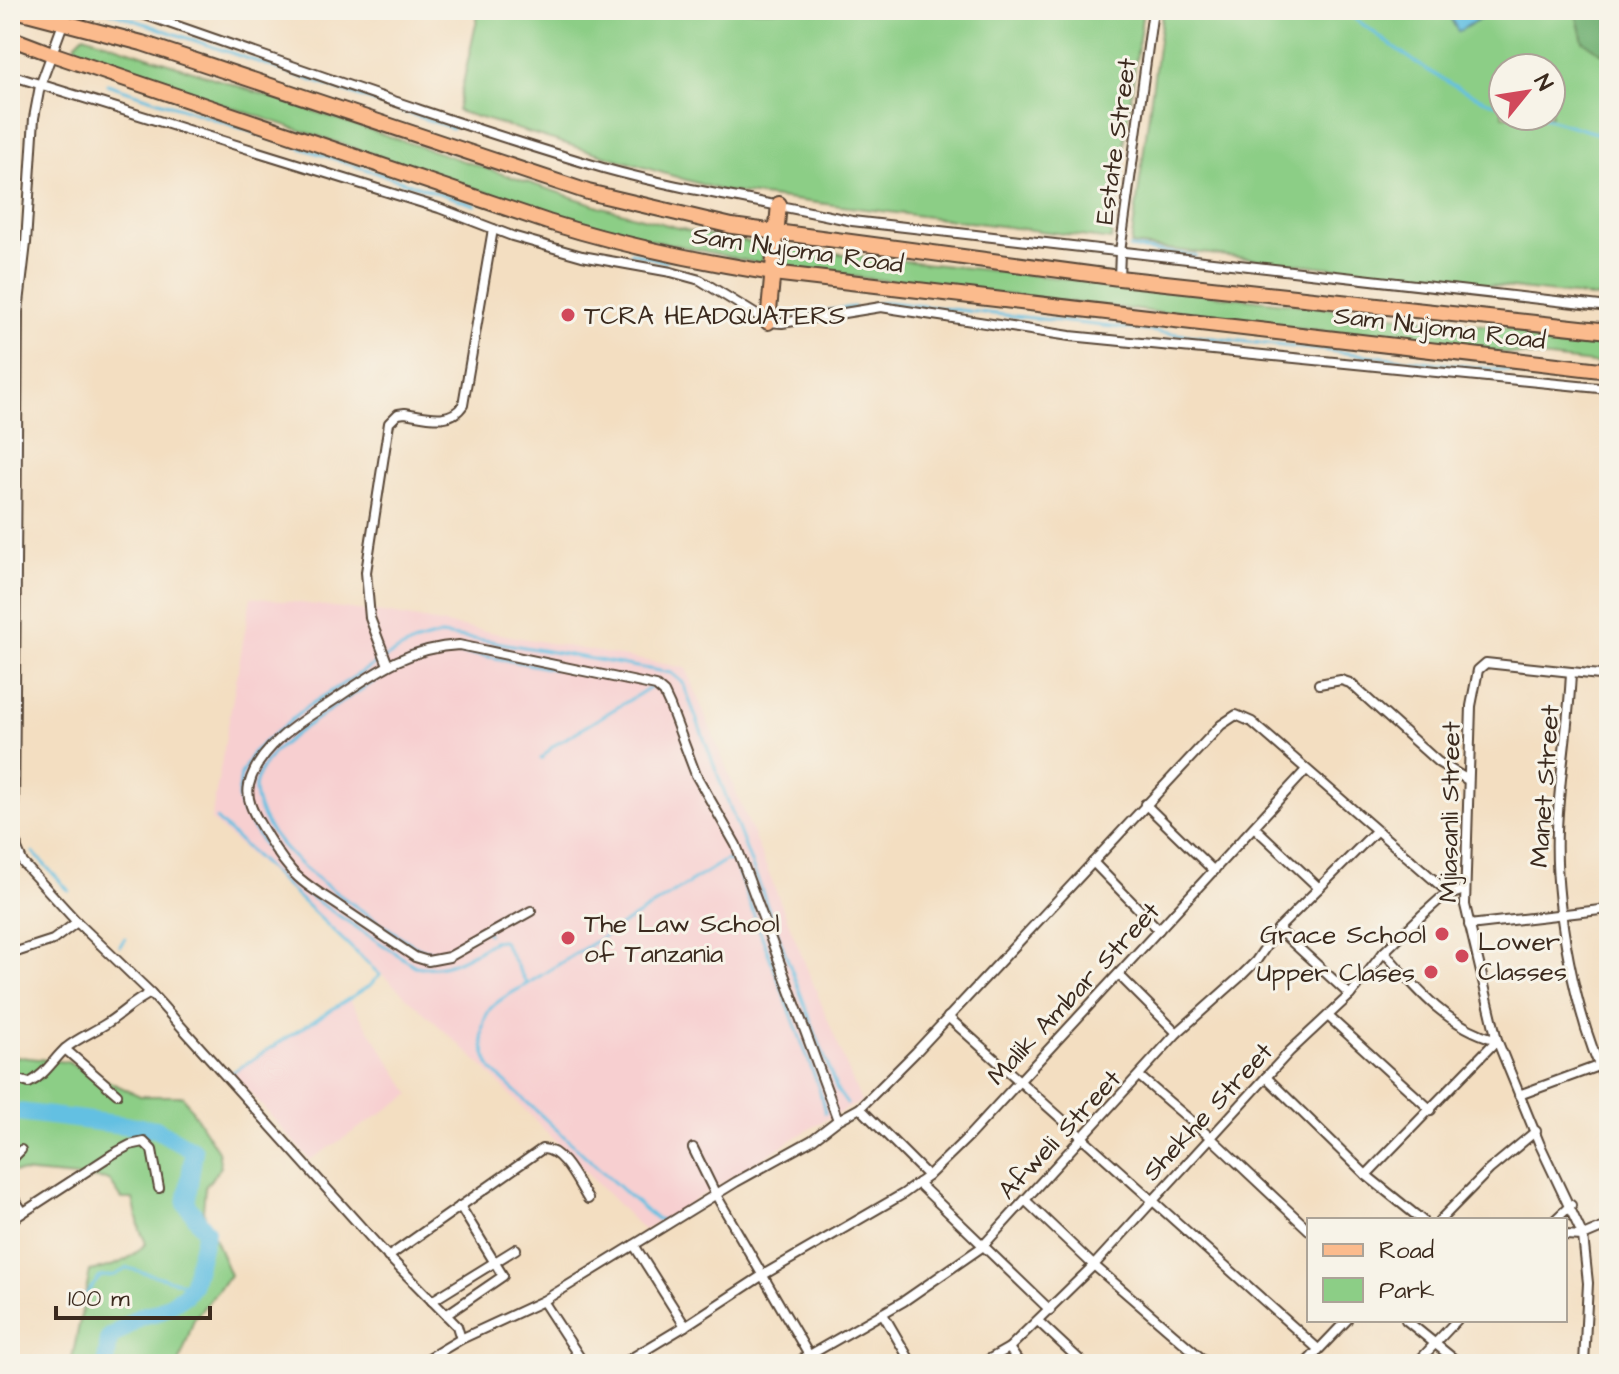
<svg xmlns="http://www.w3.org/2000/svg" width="1619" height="1374" font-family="'Architects Daughter',sans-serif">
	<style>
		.built { fill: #f7cfd0 }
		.green { fill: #8cce86; stroke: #647c52; stroke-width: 2; fill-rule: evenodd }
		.forest { fill: #71b173; stroke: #566e48; stroke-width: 2 }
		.water { fill: #64c0e2; stroke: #507580; stroke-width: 2 }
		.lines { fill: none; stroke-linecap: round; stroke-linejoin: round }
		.stream { stroke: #64c0e2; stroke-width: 3 }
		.river { stroke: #64c0e2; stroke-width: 18 }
		.street-casing { stroke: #574536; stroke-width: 12 }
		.primary-casing { stroke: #574536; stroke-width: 18 }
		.street { stroke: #fff; stroke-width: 8 }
		.primary { stroke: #fbbb8d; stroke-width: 14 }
		.poi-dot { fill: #d1495b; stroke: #f7f3e8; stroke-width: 3 }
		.labels { text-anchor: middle; stroke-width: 6; stroke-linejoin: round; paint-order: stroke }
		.street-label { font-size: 26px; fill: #3b2a1e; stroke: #f7f3e8 }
		.poi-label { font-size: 26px; fill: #3b2a1e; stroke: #f7f3e8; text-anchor: start }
	</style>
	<rect width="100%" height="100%" fill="#f7f3e8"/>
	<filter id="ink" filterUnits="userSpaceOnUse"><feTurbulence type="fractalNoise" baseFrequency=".0125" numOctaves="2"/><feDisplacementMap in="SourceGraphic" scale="16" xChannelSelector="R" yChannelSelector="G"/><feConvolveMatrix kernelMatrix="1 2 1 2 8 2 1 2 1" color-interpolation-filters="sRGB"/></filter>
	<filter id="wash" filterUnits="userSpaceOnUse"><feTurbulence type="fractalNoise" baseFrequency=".006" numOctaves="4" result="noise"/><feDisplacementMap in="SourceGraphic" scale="32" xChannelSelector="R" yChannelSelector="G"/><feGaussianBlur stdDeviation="1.8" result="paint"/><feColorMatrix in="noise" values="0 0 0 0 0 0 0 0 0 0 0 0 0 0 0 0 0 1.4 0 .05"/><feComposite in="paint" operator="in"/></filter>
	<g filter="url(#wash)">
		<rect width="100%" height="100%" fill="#f3dec1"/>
		<g class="built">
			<polygon points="251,597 391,614 686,668 861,1102 821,1122 644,1231 472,1056 211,820"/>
			<polygon points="349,999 411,1094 310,1160 233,1073"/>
		</g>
		<g class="green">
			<polygon points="479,10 1143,10 1111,240 723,191 457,111"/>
			<path d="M1163,10H1609V299L1131,245ZM1503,68H1551V116H1503Z"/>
			<polygon points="84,35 602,207 697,233 764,245 762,264 588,226 77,56 75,44"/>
			<polygon points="797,249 1609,339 1609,365 779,268 776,259 782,253"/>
			<path d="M10,1056L67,1062L140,1096H183L218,1151L221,1167L205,1187L203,1211L230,1275L194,1319L179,1364H71L90,1271C113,1267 130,1261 146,1243L140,1230L133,1199H122L109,1180L10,1171Z"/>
		</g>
		<polygon class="forest" points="1575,10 1609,10 1609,58 1583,41"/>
		<polygon class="water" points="1446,10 1493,10 1458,32"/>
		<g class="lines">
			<g class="stream">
				<polyline points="105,10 452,128"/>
				<path d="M1343,10C1391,44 1446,90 1503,106"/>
				<polyline points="107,84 475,205"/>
				<polyline points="1538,116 1609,137"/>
				<polyline points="1129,248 1196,256"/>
				<polyline points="631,252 666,262"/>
				<polyline points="874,304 887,302 1609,382"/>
				<polyline points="787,316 854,307"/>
				<polyline points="541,759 553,746 651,687"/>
				<polyline points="216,819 380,975 369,986 231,1073"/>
				<polyline points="33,852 69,891"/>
				<path d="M488,934L485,929C471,936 452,951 436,952C418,952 396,933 382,924C339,895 261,848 255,791C254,779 265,762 273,753C297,729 400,660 433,654C465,649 519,663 553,669"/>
				<path d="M492,941L502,940L527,984C516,991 498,999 490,1009C477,1028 482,1052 492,1070L631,1198L657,1220L667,1221"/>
				<path d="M493,942C467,957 446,972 415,966L312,898L279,869L242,811L238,797L241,774L253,752L308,706L384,658L413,643L441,635L490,641L671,673L683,683L837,1090L847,1104"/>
				<polyline points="120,946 125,938"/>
				<polyline points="527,984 726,860 734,862 819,1088 825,1113"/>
				<polyline points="86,1294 100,1277 115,1275 128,1268 192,1286"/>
			</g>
			<polyline class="river" points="10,1111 156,1129 194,1151 186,1204 206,1231 192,1286 185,1295 158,1312 141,1316 109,1338 106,1364"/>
		</g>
	</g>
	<g filter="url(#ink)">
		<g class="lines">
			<defs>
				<g id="street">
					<polyline points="68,10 40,86 34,118 26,243 18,312 14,818 17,849 23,863 77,922 151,993 381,1249 457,1326 461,1339"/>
					<path d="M131,10C288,64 444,121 603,168C685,191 770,202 852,221L1609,307"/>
					<polyline points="10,75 439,208 512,236 582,256 671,272 700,280 768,322 782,323 881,307 1070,336 1609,389"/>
					<polyline points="1119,278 1120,252 1153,10"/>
					<path d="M388,665L370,618L366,572L389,423L398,414L405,413C425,416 450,425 463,405L493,229"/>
					<path d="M1571,672C1569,725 1559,777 1557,830C1554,906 1575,1019 1609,1087"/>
					<polyline points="1319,684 1341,680 1350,683 1438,762 1468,780"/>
					<polyline points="1145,804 1214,871"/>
					<polyline points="1254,827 1319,888"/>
					<polyline points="1093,862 1159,930"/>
					<path d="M531,911L449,957L428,961L415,957C390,940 364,923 339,906C323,895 304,885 291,870C279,856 269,840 260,824C253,812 246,799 249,785C258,748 299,722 328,704C372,675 405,648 459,645L656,686L664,693L670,706L696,775L736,845L838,1120L860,1108L928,1176"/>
					<polyline points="1469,925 1609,909"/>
					<polyline points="1278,929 1350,995"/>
					<polyline points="10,954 53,940 77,922"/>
					<polyline points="1119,975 1177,1033"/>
					<polyline points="1328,1016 1431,1110"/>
					<polyline points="948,1017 1318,1349"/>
					<polyline points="65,1049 117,1094"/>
					<polyline points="1139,1076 1210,1137 1309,1230"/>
					<path d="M10,1077L29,1083C45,1075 53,1060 66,1048C78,1038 91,1033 104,1025C121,1015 133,1001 151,993"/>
					<polyline points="1266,1077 1366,1175 1422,1220"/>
					<polyline points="1519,1095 1609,1062"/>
					<polyline points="860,1108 916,1052 1221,725 1236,715 1252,722 1266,734 1450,894"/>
					<polyline points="693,1148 716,1195 814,1364"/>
					<polyline points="10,1161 21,1150"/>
					<path d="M1366,1175L1497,1040C1448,1027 1417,990 1384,952"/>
					<polyline points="918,1183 1050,1310"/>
					<polyline points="10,1193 23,1212"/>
					<polyline points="1025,1200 1089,1261 1208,1364"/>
					<polyline points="1440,1220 1489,1170 1536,1131"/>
					<polyline points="1555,1220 1571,1205"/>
					<polyline points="10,1221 113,1154 130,1145 144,1142 152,1150 159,1188"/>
					<polyline points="1565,1235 1583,1236 1609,1225"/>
					<polyline points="634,1245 685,1326"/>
					<path d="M388,1257L542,1149C563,1148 578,1184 588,1199"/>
					<polyline points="432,1301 516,1249"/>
					<polyline points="543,1301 584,1364"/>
					<polyline points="883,1314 912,1364"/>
					<polyline points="446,1315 503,1276 460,1206"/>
					<polyline points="1406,1320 1460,1364"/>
					<polyline points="1038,1321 1084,1364"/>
					<polyline points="1009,1348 1020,1364"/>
					<polyline points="643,1351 650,1364"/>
					<polyline points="419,1364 461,1339 543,1301 736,1182 812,1140 838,1120"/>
					<polyline points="622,1364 685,1326 763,1275 903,1194 928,1176 967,1138 1306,770"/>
					<polyline points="794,1364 904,1301 982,1247 1177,1033 1241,976 1256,961 1278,929 1376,831"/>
					<polyline points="981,1364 1009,1348 1094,1265 1290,1051 1350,995 1384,952 1421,916 1441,898 1464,890"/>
					<polyline points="1305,1364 1347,1320"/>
					<polyline points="1416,1364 1457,1320"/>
					<polyline points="1584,1364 1588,1283 1583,1236 1540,1145 1497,1040 1465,905 1471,706 1478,670 1486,663 1609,676"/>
				</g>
				<g id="primary">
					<polyline points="15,10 142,43 588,192 732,226 1119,278 1609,331"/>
					<path d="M10,38L52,54L548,222C622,245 696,261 773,273L1609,371"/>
					<polyline points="768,322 779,204"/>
				</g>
			</defs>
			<use href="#street" class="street-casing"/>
			<use href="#primary" class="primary-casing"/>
			<use href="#street" class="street"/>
			<use href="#primary" class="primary"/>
		</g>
	</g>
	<g class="poi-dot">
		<circle cx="568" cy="315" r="8"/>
		<circle cx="1442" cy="934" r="8"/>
		<circle cx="568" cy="938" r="8"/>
		<circle cx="1462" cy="956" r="8"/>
		<circle cx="1431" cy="972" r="8"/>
	</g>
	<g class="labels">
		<g class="street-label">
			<text transform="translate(1115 141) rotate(-82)" y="9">Estate Street</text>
			<text transform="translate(798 249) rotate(8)" y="9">Sam Nujoma Road</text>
			<text transform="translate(1440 327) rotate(7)" y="9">Sam Nujoma Road</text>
			<text transform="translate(1544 786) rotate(-86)" y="9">Manet Street</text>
			<text transform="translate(1449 812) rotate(-89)" y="9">Mjiasanli Street</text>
			<text transform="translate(1073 993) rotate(-47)" y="9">Malik Ambar Street</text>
			<text transform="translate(1207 1111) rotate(-47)" y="9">Shekhe Street</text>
			<text transform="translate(1059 1134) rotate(-47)" y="9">Afweli Street</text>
		</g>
		<g class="poi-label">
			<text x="584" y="324">TCRA HEADQUATERS</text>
			<text x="584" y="932">The Law School<tspan x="584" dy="30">of Tanzania</tspan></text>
			<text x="1426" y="943" text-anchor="end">Grace School</text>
			<text x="1478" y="950">Lower<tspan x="1478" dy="30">Classes</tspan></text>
			<text x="1415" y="981" text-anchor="end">Upper Clases</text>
		</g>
	</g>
	<rect width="1619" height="1374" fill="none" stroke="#f7f3e8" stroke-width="40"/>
	<rect x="1307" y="1218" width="260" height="104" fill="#f7f3e8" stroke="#aca397" stroke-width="2"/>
	<rect x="1323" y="1244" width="40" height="12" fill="#fbbb8d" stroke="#aca397" stroke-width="2"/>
	<text x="1379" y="1258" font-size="24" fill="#3b2a1e">Road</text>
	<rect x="1323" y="1278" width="40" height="24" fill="#8cce86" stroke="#aca397" stroke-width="2"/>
	<text x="1379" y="1298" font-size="24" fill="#3b2a1e">Park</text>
	<g transform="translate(1527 92) rotate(60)"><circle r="38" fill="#f7f3e8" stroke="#aca397" stroke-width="2"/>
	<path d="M0-6L14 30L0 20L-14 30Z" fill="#d1495b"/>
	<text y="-12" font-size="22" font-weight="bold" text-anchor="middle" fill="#3b2a1e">N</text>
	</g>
	<path d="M56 1306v12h154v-12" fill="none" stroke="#3b2a1e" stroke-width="4"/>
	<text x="68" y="1306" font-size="24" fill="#3b2a1e" stroke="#f7f3e8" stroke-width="6" paint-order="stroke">100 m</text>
</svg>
